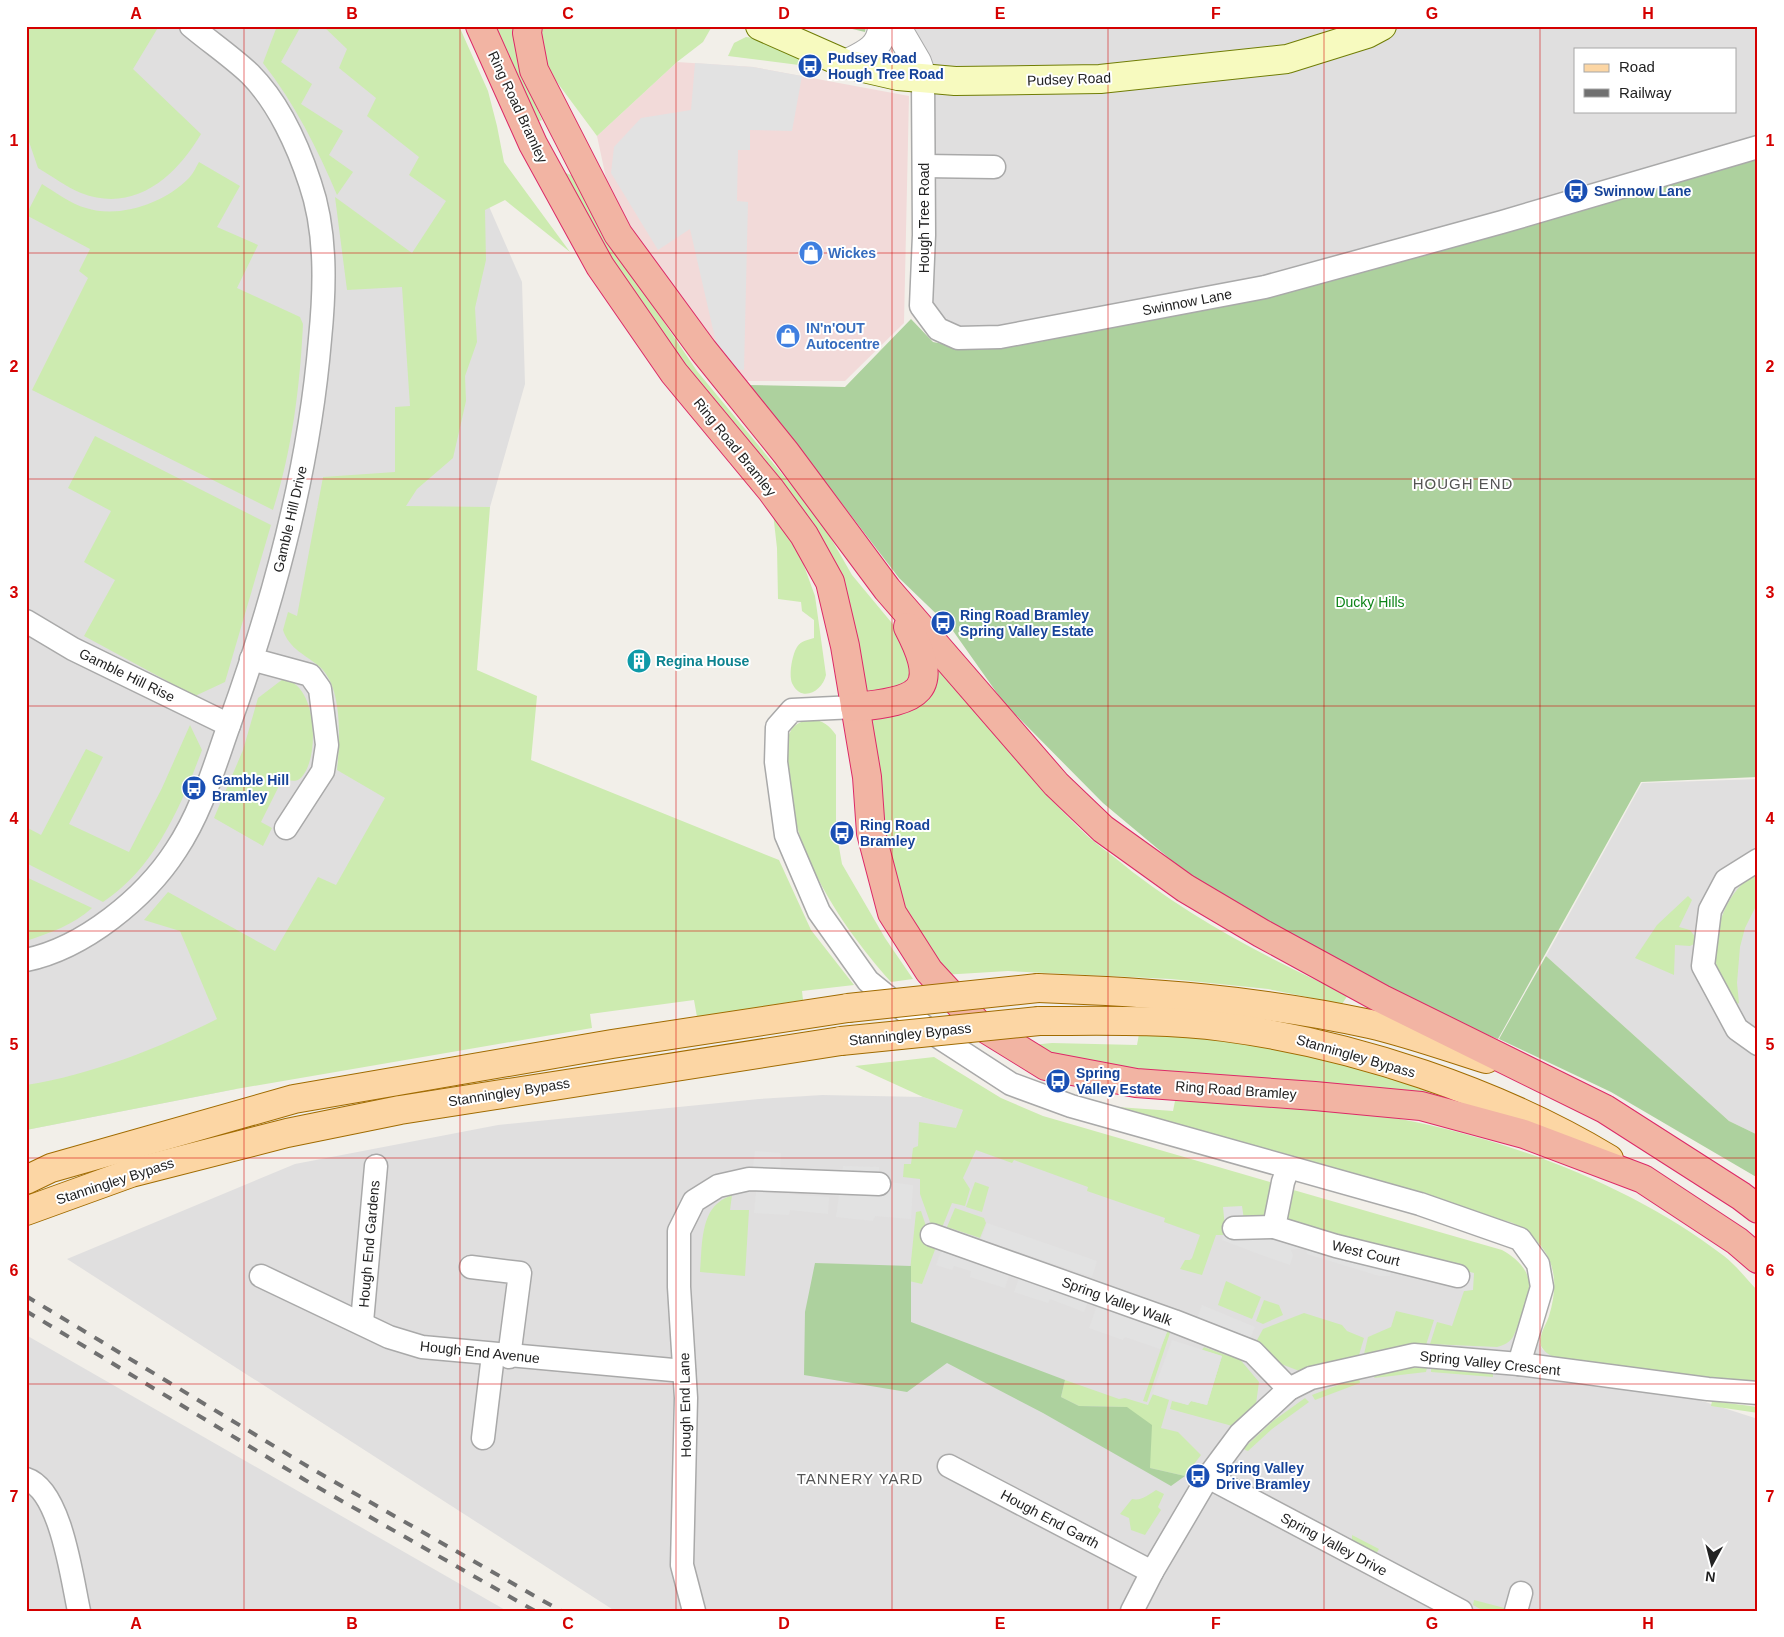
<svg xmlns="http://www.w3.org/2000/svg" width="1784" height="1637" font-family="Arial,sans-serif">
	<style>
		.residential { fill: #e0dfdf; fill-rule: evenodd }
		.commercial { fill: #f2dad9 }
		.grass { fill: #cdebb0 }
		.forest { fill: #add19e }
		.parking { fill: #e2e2e2 }
		.lines { fill: none; stroke-linecap: round; stroke-linejoin: round }
		.minor-casing { stroke: #a9a9a9; stroke-width: 25 }
		.tertiary-casing { stroke: #a9a9a9; stroke-width: 30 }
		.secondary-casing { stroke: #707d05; stroke-width: 30 }
		.primary-casing { stroke: #a06b00; stroke-width: 30 }
		.trunk-casing { stroke: #dc2a67; stroke-width: 30 }
		.minor { stroke: #fff; stroke-width: 22 }
		.tertiary { stroke: #fff; stroke-width: 28 }
		.secondary { stroke: #f7fabf; stroke-width: 28 }
		.primary { stroke: #fcd6a4; stroke-width: 28 }
		.trunk { stroke: #f2b4a3; stroke-width: 28 }
		.rail { stroke: #707070; stroke-width: 4; stroke-dasharray: 10 10; stroke-linecap: butt }
		.primary-bridge-casing { stroke: #a06b00; stroke-width: 30; stroke-linecap: butt }
		.primary-bridge { stroke: #fcd6a4; stroke-width: 28 }
		.grid { fill: none; stroke: #d40000; stroke-width: 1; stroke-opacity: 0.55 }
		.labels { text-anchor: middle; stroke-width: 4; stroke-linejoin: round; paint-order: stroke }
		.transit-label { font-size: 14px; font-weight: bold; fill: #164399; stroke: #fff; text-anchor: start }
		.street-label { font-size: 14px; fill: #222; stroke: #fff }
		.shop-label { font-size: 14px; font-weight: bold; fill: #366cbe; stroke: #fff; text-anchor: start }
		.park-label { font-size: 14px; fill: #0c8416; stroke: #fff }
		.culture-label { font-size: 14px; font-weight: bold; fill: #0d838f; stroke: #fff; text-anchor: start }
		.neighbourhood-label { font-size: 15px; letter-spacing: 1px; fill: #555; stroke: #fff }
		.neatline { fill: none; stroke: #d40000; stroke-width: 2 }
		.grid-label { font-size: 16px; text-anchor: middle; font-weight: bold; fill: #d40000 }
	</style>
	<rect width="100%" height="100%" fill="#f2efe9"/>
	<g class="residential">
		<polygon points="26,26 410,26 522,282 525,384 490,507 317,507 418,775 236,1089 26,1130"/>
		<path d="M896,26H1758V147L1265,287L958,338L921,306L923,79L898,76L899,33ZM1575,49H1735V111H1575Z"/>
		<polygon points="1758,779 1758,1135 1729,1121 1546,956 1642,783"/>
		<polygon points="822,1095 923,1097 1017,1127 1490,1255 1543,1350 1758,1419 1758,1611 615,1611 67,1259 295,1164 498,1125 759,1099"/>
		<polygon points="26,1335 507,1611 26,1611"/>
	</g>
	<polygon class="commercial" points="677,62 753,67 909,96 904,323 845,381 738,381 618,234 597,136"/>
	<g class="grass">
		<path d="M26,26H159L133,69L201,134C176,176 135,214 81,193C66,187 52,176 38,168L26,133Z"/>
		<path d="M277,26H301L281,62L312,84L301,104L343,131L329,155L353,172L337,195C317,148 295,104 263,63Z"/>
		<path d="M323,26H459L488,91L497,126L504,162L570,252L505,200L485,210L486,260L475,308L477,342L465,376L466,401L453,458L417,489L406,506L490,507L477,670L537,696L531,760L779,860L811,930L854,985L802,991L803,1000L697,1017L694,1000L590,1014L592,1028L236,1089L26,1130V1085C91,1075 159,1048 217,1019L180,931L144,920L168,892L275,951L318,877L336,885L385,798L337,770C340,741 343,688 320,667C306,655 289,649 283,630L288,612L297,616L323,477L395,472V407L410,406L402,287L347,290L335,197L412,253L446,201L409,175L419,157L367,116L376,98L339,68L347,49Z"/>
		<polygon points="491,26 516,26 526,82 542,120 534,123"/>
		<polygon points="539,26 711,26 711,28 703,42 677,62 597,136 545,66"/>
		<polygon points="746,37 755,38 838,70 728,56 734,43"/>
		<path d="M199,162L240,186L217,227L258,245L237,288L300,317L303,324C300,386 292,451 273,510L32,390L88,278L79,271L90,249L26,215L42,184C55,192 71,204 86,208C119,219 165,203 189,178C193,174 196,167 199,162Z"/>
		<path d="M566,173L573,176L618,254L697,371L821,521L852,575L901,634L917,660C903,692 898,688 866,695L851,628L632,296L564,176Z"/>
		<polygon points="95,436 271,525 225,682 195,696 84,636 115,580 84,562 111,511 68,488"/>
		<path d="M773,513L799,552L815,596L826,675C823,690 803,703 793,685C788,677 792,655 797,647C801,641 807,640 814,638V620L802,611L801,602L778,599L777,548Z"/>
		<path d="M933,659C981,716 1026,776 1079,828C1090,839 1102,848 1114,857C1185,916 1265,957 1348,995L1342,1004L1268,989L1171,979L1008,971L942,975L907,916L885,838L867,715Z"/>
		<path d="M283,679C320,684 320,767 298,780C292,782 287,780 283,778L261,822L272,828L263,846L214,818L243,750L258,698Z"/>
		<path d="M812,719C823,721 829,725 836,735V830L842,864L885,938L913,979L891,982C837,921 786,843 787,758C788,736 786,724 812,719Z"/>
		<path d="M190,725L202,750C181,806 155,868 103,902L26,863V827L41,835L86,749L103,757L69,824L129,852L162,788Z"/>
		<path d="M1758,874V902L1745,928L1740,947L1737,983L1739,1003L1733,1006C1726,992 1718,979 1716,963C1712,933 1727,886 1758,874Z"/>
		<path d="M26,877L92,908C73,925 50,933 26,941Z"/>
		<polygon points="1688,896 1692,900 1679,927 1690,930 1696,938 1694,944 1690,946 1675,945 1674,975 1635,958 1657,925"/>
		<path d="M1139,1034C1204,1037 1268,1044 1332,1059C1371,1068 1410,1084 1448,1096V1101L1073,1063L1031,1045L1052,1043L1137,1045Z"/>
		<path d="M934,1057L1001,1098L1043,1116L1270,1182C1273,1192 1270,1211 1262,1218L1225,1228L1223,1235H1216L1202,1275L1180,1269L1185,1260H1190L1192,1258L1200,1235L1164,1222L1165,1218L1087,1191L1088,1187L1014,1160L1012,1163L976,1150L963,1178L970,1189L965,1206L952,1203L939,1235L934,1233L920,1194V1179L903,1177L904,1164H911L913,1148L918,1146L919,1122L956,1128L963,1110L923,1097L855,1066Z"/>
		<path d="M1175,1101C1220,1103 1266,1103 1311,1107C1451,1118 1612,1170 1724,1256C1736,1265 1747,1280 1758,1291V1384L1555,1358C1550,1355 1544,1352 1541,1346C1538,1336 1546,1325 1549,1316C1562,1274 1551,1245 1513,1223L1104,1106L1173,1111Z"/>
		<polygon points="975,1182 989,1187 982,1212 966,1207"/>
		<path d="M1290,1189L1502,1250C1514,1257 1526,1266 1529,1281C1531,1293 1519,1326 1513,1337C1509,1343 1504,1345 1497,1347L1430,1344L1437,1322L1452,1326L1464,1291L1473,1289L1294,1228L1285,1220Z"/>
		<path d="M732,1195L730,1210H749L745,1276L700,1272C702,1252 700,1217 718,1203C722,1199 728,1197 732,1195Z"/>
		<polygon points="955,1208 984,1218 986,1223 980,1238 947,1227"/>
		<polygon points="921,1211 932,1244 936,1247 922,1284 909,1281 916,1212"/>
		<polygon points="1226,1281 1261,1297 1252,1319 1218,1305"/>
		<polygon points="1264,1300 1279,1305 1283,1315 1263,1324 1256,1321"/>
		<polygon points="1396,1311 1434,1320 1426,1345 1384,1349 1364,1354 1368,1337 1391,1327"/>
		<polygon points="1304,1313 1342,1325 1347,1331 1364,1338 1359,1355 1302,1372 1281,1364 1257,1340 1263,1329"/>
		<polygon points="1167,1331 1170,1333 1147,1402 1143,1401"/>
		<polygon points="1204,1347 1226,1355 1238,1357 1259,1382 1256,1404 1236,1427 1170,1409 1172,1401 1188,1405 1191,1401 1207,1405 1222,1356 1202,1350"/>
		<polygon points="1425,1367 1427,1368 1426,1372 1374,1378 1377,1372 1405,1368"/>
		<polygon points="1431,1367 1493,1373 1493,1377 1431,1372"/>
		<polygon points="1359,1377 1360,1383 1315,1400 1312,1395"/>
		<polygon points="1065,1380 1119,1399 1125,1398 1148,1405 1153,1394 1169,1400 1161,1428 1178,1432 1201,1455 1185,1476 1150,1468 1127,1407 1079,1406 1061,1397"/>
		<polygon points="1305,1398 1309,1402 1272,1429 1248,1451 1245,1450 1244,1448 1273,1421"/>
		<polygon points="1712,1401 1758,1407 1758,1413 1711,1406"/>
		<path d="M1156,1490L1164,1494L1158,1507L1161,1510L1145,1535L1131,1530L1129,1518L1120,1514L1132,1499C1142,1501 1148,1495 1156,1490Z"/>
		<polygon points="1352,1535 1379,1549 1376,1554 1352,1541"/>
		<polygon points="1474,1600 1512,1610 1484,1611 1473,1605"/>
	</g>
	<g class="forest">
		<polygon points="840,26 866,26 865,32"/>
		<polygon points="1758,159 1758,777 1641,782 1498,1039 1382,993 1188,874 1103,803 1004,703 951,628 899,578 797,445 747,385 845,387 911,319 933,342 964,348 1039,342 1266,293 1502,231"/>
		<polygon points="1546,956 1729,1121 1758,1135 1758,1178 1611,1092 1499,1039"/>
		<polygon points="815,1263 911,1266 911,1322 1065,1380 1061,1397 1079,1406 1127,1407 1152,1425 1150,1468 1185,1476 1171,1486 1043,1413 947,1363 907,1392 804,1375 805,1312"/>
	</g>
	<g class="parking">
		<polygon points="695,63 753,67 802,76 792,131 750,130 750,150 738,150 737,201 748,202 744,370 735,369 717,347 690,229 658,250 611,173 614,147 641,118 691,110"/>
		<polygon points="755,1151 781,1153 780,1169 753,1168"/>
		<polygon points="843,1166 879,1167 879,1175 888,1182 913,1185 911,1219 875,1216 873,1221 836,1217"/>
		<polygon points="756,1192 829,1197 828,1214 790,1210 789,1215 754,1213"/>
		<polygon points="1242,1206 1244,1220 1294,1228 1474,1273 1473,1290 1464,1291 1392,1269 1390,1276 1379,1276 1307,1254 1306,1248 1291,1250 1293,1255 1290,1265 1256,1253 1222,1240 1225,1228 1223,1207"/>
		<polygon points="987,1223 1097,1261 1092,1277 981,1239"/>
		<polygon points="942,1249 1010,1272 1005,1288 970,1277 971,1271 954,1266 952,1270 936,1265"/>
		<polygon points="1020,1275 1089,1299 1084,1312 1050,1299 1048,1303 1014,1292"/>
		<polygon points="1098,1302 1168,1330 1160,1349 1125,1337 1123,1340 1089,1328"/>
		<polygon points="1202,1305 1255,1327 1249,1341 1197,1319"/>
		<polygon points="1172,1340 1222,1356 1207,1405 1191,1401 1188,1405 1152,1394"/>
	</g>
	<g class="lines">
		<defs>
			<g id="minor">
				<polyline points="923,79 924,235 921,306 938,329 958,338 1000,337 1265,287 1502,222 1758,147"/>
				<polyline points="924,166 994,167"/>
				<polyline points="26,621 73,649 229,725"/>
				<polyline points="251,659 310,675 320,689 327,745 323,771 286,828"/>
				<polyline points="855,707 792,710 777,727 776,762 786,835 819,912 868,981 931,1032 1011,1084 1071,1106 1420,1204 1520,1239 1538,1264 1542,1287 1519,1364"/>
				<polyline points="1758,860 1726,880 1710,910 1703,966 1737,1029 1758,1044"/>
				<path d="M26,960C84,948 145,898 176,850C202,811 214,767 229,725C274,601 309,471 320,339C325,289 327,232 310,183C298,146 278,102 250,74C232,57 210,42 191,26"/>
				<polyline points="1288,1168 1283,1182 1274,1227 1336,1246 1458,1276"/>
				<polyline points="1234,1228 1274,1227"/>
				<polyline points="932,1235 1174,1321 1253,1352 1289,1389"/>
				<polyline points="471,1267 520,1273 509,1357"/>
				<polyline points="261,1276 389,1337 422,1347 684,1371"/>
				<polyline points="362,1322 376,1166"/>
				<polyline points="483,1438 493,1355"/>
				<polyline points="949,1466 1152,1572"/>
				<polyline points="1208,1477 1461,1611"/>
				<path d="M26,1479C61,1490 72,1579 79,1611"/>
				<polyline points="694,1611 682,1565 686,1398 679,1287 679,1231 694,1201 718,1186 749,1179 879,1184"/>
				<polyline points="1132,1611 1152,1572 1208,1477 1240,1434 1289,1389 1311,1378 1414,1355 1519,1364 1708,1389 1758,1393"/>
				<polyline points="1516,1611 1521,1593"/>
			</g>
			<g id="tertiary">
				<polyline points="896,26 917,62 923,79"/>
				<path d="M846,64C864,55 882,48 882,26"/>
			</g>
			<polyline id="secondary" points="760,26 846,64 898,76 955,81 1100,79 1287,59 1367,34 1382,26"/>
			<g id="primary">
				<path d="M1038,988C1150,992 1260,1000 1370,1024C1409,1033 1448,1047 1486,1059"/>
				<path d="M1039,1021C1100,1021 1163,1019 1224,1027C1353,1044 1498,1092 1609,1159"/>
				<polyline points="26,1180 51,1168 294,1099 612,1044 848,1008"/>
				<polyline points="26,1211 131,1173 287,1133 400,1110 841,1041"/>
			</g>
			<g id="trunk">
				<polyline points="480,26 533,144 600,266 674,373 771,490 804,535 830,582 845,646 867,777 871,833 892,913 929,971 978,1024 1046,1066 1136,1083 1315,1096 1421,1106 1524,1134 1643,1179 1737,1241 1758,1259"/>
				<polyline points="528,26 527,33 534,70 618,234 703,350 786,453 887,589 1056,784 1103,829 1185,888 1261,933 1382,999 1605,1109 1741,1196 1758,1209"/>
				<path d="M855,707C919,701 942,692 908,627"/>
			</g>
		</defs>
		<use href="#minor" class="minor-casing"/>
		<use href="#tertiary" class="tertiary-casing"/>
		<use href="#secondary" class="secondary-casing"/>
		<use href="#primary" class="primary-casing"/>
		<use href="#trunk" class="trunk-casing"/>
		<use href="#minor" class="minor"/>
		<use href="#tertiary" class="tertiary"/>
		<use href="#secondary" class="secondary"/>
		<use href="#primary" class="primary"/>
		<use href="#trunk" class="trunk"/>
		<g class="rail">
			<polyline points="26,1296 312,1469 561,1611"/>
			<polyline points="26,1311 305,1480 535,1611"/>
		</g>
		<defs>
			<g id="primary-bridge">
				<polyline points="848,1008 1038,988"/>
				<polyline points="841,1041 1039,1021"/>
			</g>
		</defs>
		<use href="#primary-bridge" class="primary-bridge-casing"/>
		<use href="#primary-bridge" class="primary-bridge"/>
	</g>
	<path class="grid" d="M244,26V1611M460,26V1611M676,26V1611M892,26V1611M1108,26V1611M1324,26V1611M1540,26V1611M26,253H1758M26,479H1758M26,706H1758M26,931H1758M26,1158H1758M26,1384H1758"/>
	<defs>
		<symbol id="bus-disc" viewBox="-11 -11 22 22"><circle r="9.5" fill="#1a4fb4" stroke="#fff"/><path d="M-5-6H5V4H4V6H2V4H-2V6H-4V4H-5ZM-3.5-4V0h7V-4ZM-3.5 1.2v1.5H-2V1.2ZM2 1.2v1.5H3.5V1.2Z" fill="#fff"/></symbol>
		<symbol id="shop-disc" viewBox="-11 -11 22 22"><circle r="9.5" fill="#3f7fe0" stroke="#fff"/><path d="M-5-2.5h2.3a2.7 3.5 0 0 1 5.4 0H5L5.5 6h-11ZM-1.5-2.5h3a1.5 2.3 0 0 0-3 0Z" fill="#fff"/></symbol>
		<symbol id="building-disc" viewBox="-11 -11 22 22"><circle r="9.5" fill="#0f9aa8" stroke="#fff"/><path d="M-4-6H4V6H1V3H-1V6H-4ZM-2.5-4.3h1.7v1.8h-1.7ZM.8-4.3h1.7v1.8H.8ZM-2.5-1h1.7V.8h-1.7ZM.8-1h1.7V.8H.8Z" fill="#fff"/></symbol>
	</defs>
	<g fill-rule="evenodd">
		<use href="#bus-disc" x="796" y="52" width="28" height="28"/>
		<use href="#bus-disc" x="1562" y="177" width="28" height="28"/>
		<use href="#shop-disc" x="797" y="239" width="28" height="28"/>
		<use href="#shop-disc" x="774" y="322" width="28" height="28"/>
		<use href="#bus-disc" x="929" y="609" width="28" height="28"/>
		<use href="#building-disc" x="625" y="647" width="28" height="28"/>
		<use href="#bus-disc" x="180" y="774" width="28" height="28"/>
		<use href="#bus-disc" x="828" y="819" width="28" height="28"/>
		<use href="#bus-disc" x="1044" y="1067" width="28" height="28"/>
		<use href="#bus-disc" x="1184" y="1462" width="28" height="28"/>
	</g>
	<g class="labels">
		<g class="transit-label">
			<text x="828" y="63">Pudsey Road<tspan x="828" dy="16">Hough Tree Road</tspan></text>
			<text x="1594" y="196">Swinnow Lane</text>
			<text x="960" y="620">Ring Road Bramley<tspan x="960" dy="16">Spring Valley Estate</tspan></text>
			<text x="212" y="785">Gamble Hill<tspan x="212" dy="16">Bramley</tspan></text>
			<text x="860" y="830">Ring Road<tspan x="860" dy="16">Bramley</tspan></text>
			<text x="1076" y="1078">Spring<tspan x="1076" dy="16">Valley Estate</tspan></text>
			<text x="1216" y="1473">Spring Valley<tspan x="1216" dy="16">Drive Bramley</tspan></text>
		</g>
		<g class="street-label">
			<text transform="translate(1069 79) rotate(-2)" y="5">Pudsey Road</text>
			<text transform="translate(518 107) rotate(65)" y="5">Ring Road Bramley</text>
			<text transform="translate(924 218) rotate(-90)" y="5">Hough Tree Road</text>
			<text transform="translate(1187 302) rotate(-11)" y="5">Swinnow Lane</text>
			<text transform="translate(735 447) rotate(51)" y="5">Ring Road Bramley</text>
			<text transform="translate(290 519) rotate(-77)" y="5">Gamble Hill Drive</text>
			<text transform="translate(127 675) rotate(26)" y="5">Gamble Hill Rise</text>
			<text transform="translate(910 1034) rotate(-6)" y="5">Stanningley Bypass</text>
			<text transform="translate(1356 1056) rotate(16)" y="5">Stanningley Bypass</text>
			<text transform="translate(1236 1090) rotate(4)" y="5">Ring Road Bramley</text>
			<text transform="translate(509 1092) rotate(-9)" y="5">Stanningley Bypass</text>
			<text transform="translate(115 1181) rotate(-18)" y="5">Stanningley Bypass</text>
			<text transform="translate(369 1244) rotate(-85)" y="5">Hough End Gardens</text>
			<text transform="translate(1366 1253) rotate(14)" y="5">West Court</text>
			<text transform="translate(1117 1301) rotate(20)" y="5">Spring Valley Walk</text>
			<text transform="translate(480 1352) rotate(6)" y="5">Hough End Avenue</text>
			<text transform="translate(1490 1363) rotate(6)" y="5">Spring Valley Crescent</text>
			<text transform="translate(685 1405) rotate(-91)" y="5">Hough End Lane</text>
			<text transform="translate(1050 1519) rotate(28)" y="5">Hough End Garth</text>
			<text transform="translate(1334 1544) rotate(28)" y="5">Spring Valley Drive</text>
		</g>
		<g class="shop-label">
			<text x="828" y="258">Wickes</text>
			<text x="806" y="333">IN'n'OUT<tspan x="806" dy="16">Autocentre</tspan></text>
		</g>
		<g class="park-label">
			<text x="1370" y="607">Ducky Hills</text>
		</g>
		<g class="culture-label">
			<text x="656" y="666">Regina House</text>
		</g>
		<g class="neighbourhood-label">
			<text x="1463" y="489">HOUGH END</text>
			<text x="860" y="1484">TANNERY YARD</text>
		</g>
	</g>
	<rect width="1784" height="1637" fill="none" stroke="#ffffff" stroke-width="55"/>
	<rect x="1574" y="48" width="162" height="65" fill="#ffffff" stroke="#a7a7a7"/>
	<rect x="1584" y="64" width="25" height="8" fill="#fcd6a4" stroke="#a7a7a7"/>
	<text x="1619" y="72" font-size="15" fill="#222222">Road</text>
	<rect x="1584" y="89" width="25" height="8" fill="#707070" stroke="#a7a7a7"/>
	<text x="1619" y="98" font-size="15" fill="#222222">Railway</text>
	<g transform="translate(1712 1564) rotate(187)" stroke="#ffffff" stroke-width="4" paint-order="stroke">
	<path d="M0-4L9 19L0 12L-9 19Z" fill="#222222"/>
	<text y="-8" font-size="14" font-weight="bold" text-anchor="middle" fill="#222222">N</text>
	</g>
	<rect x="28" y="28" width="1728" height="1582" class="neatline"/>
	<g class="grid-label">
		<text x="136" y="19">A</text>
		<text x="352" y="19">B</text>
		<text x="568" y="19">C</text>
		<text x="784" y="19">D</text>
		<text x="1000" y="19">E</text>
		<text x="1216" y="19">F</text>
		<text x="1432" y="19">G</text>
		<text x="1648" y="19">H</text>
		<text x="14" y="146">1</text>
		<text x="1770" y="146">1</text>
		<text x="14" y="372">2</text>
		<text x="1770" y="372">2</text>
		<text x="14" y="598">3</text>
		<text x="1770" y="598">3</text>
		<text x="14" y="824">4</text>
		<text x="1770" y="824">4</text>
		<text x="14" y="1050">5</text>
		<text x="1770" y="1050">5</text>
		<text x="14" y="1276">6</text>
		<text x="1770" y="1276">6</text>
		<text x="14" y="1502">7</text>
		<text x="1770" y="1502">7</text>
		<text x="136" y="1629">A</text>
		<text x="352" y="1629">B</text>
		<text x="568" y="1629">C</text>
		<text x="784" y="1629">D</text>
		<text x="1000" y="1629">E</text>
		<text x="1216" y="1629">F</text>
		<text x="1432" y="1629">G</text>
		<text x="1648" y="1629">H</text>
	</g>
</svg>
